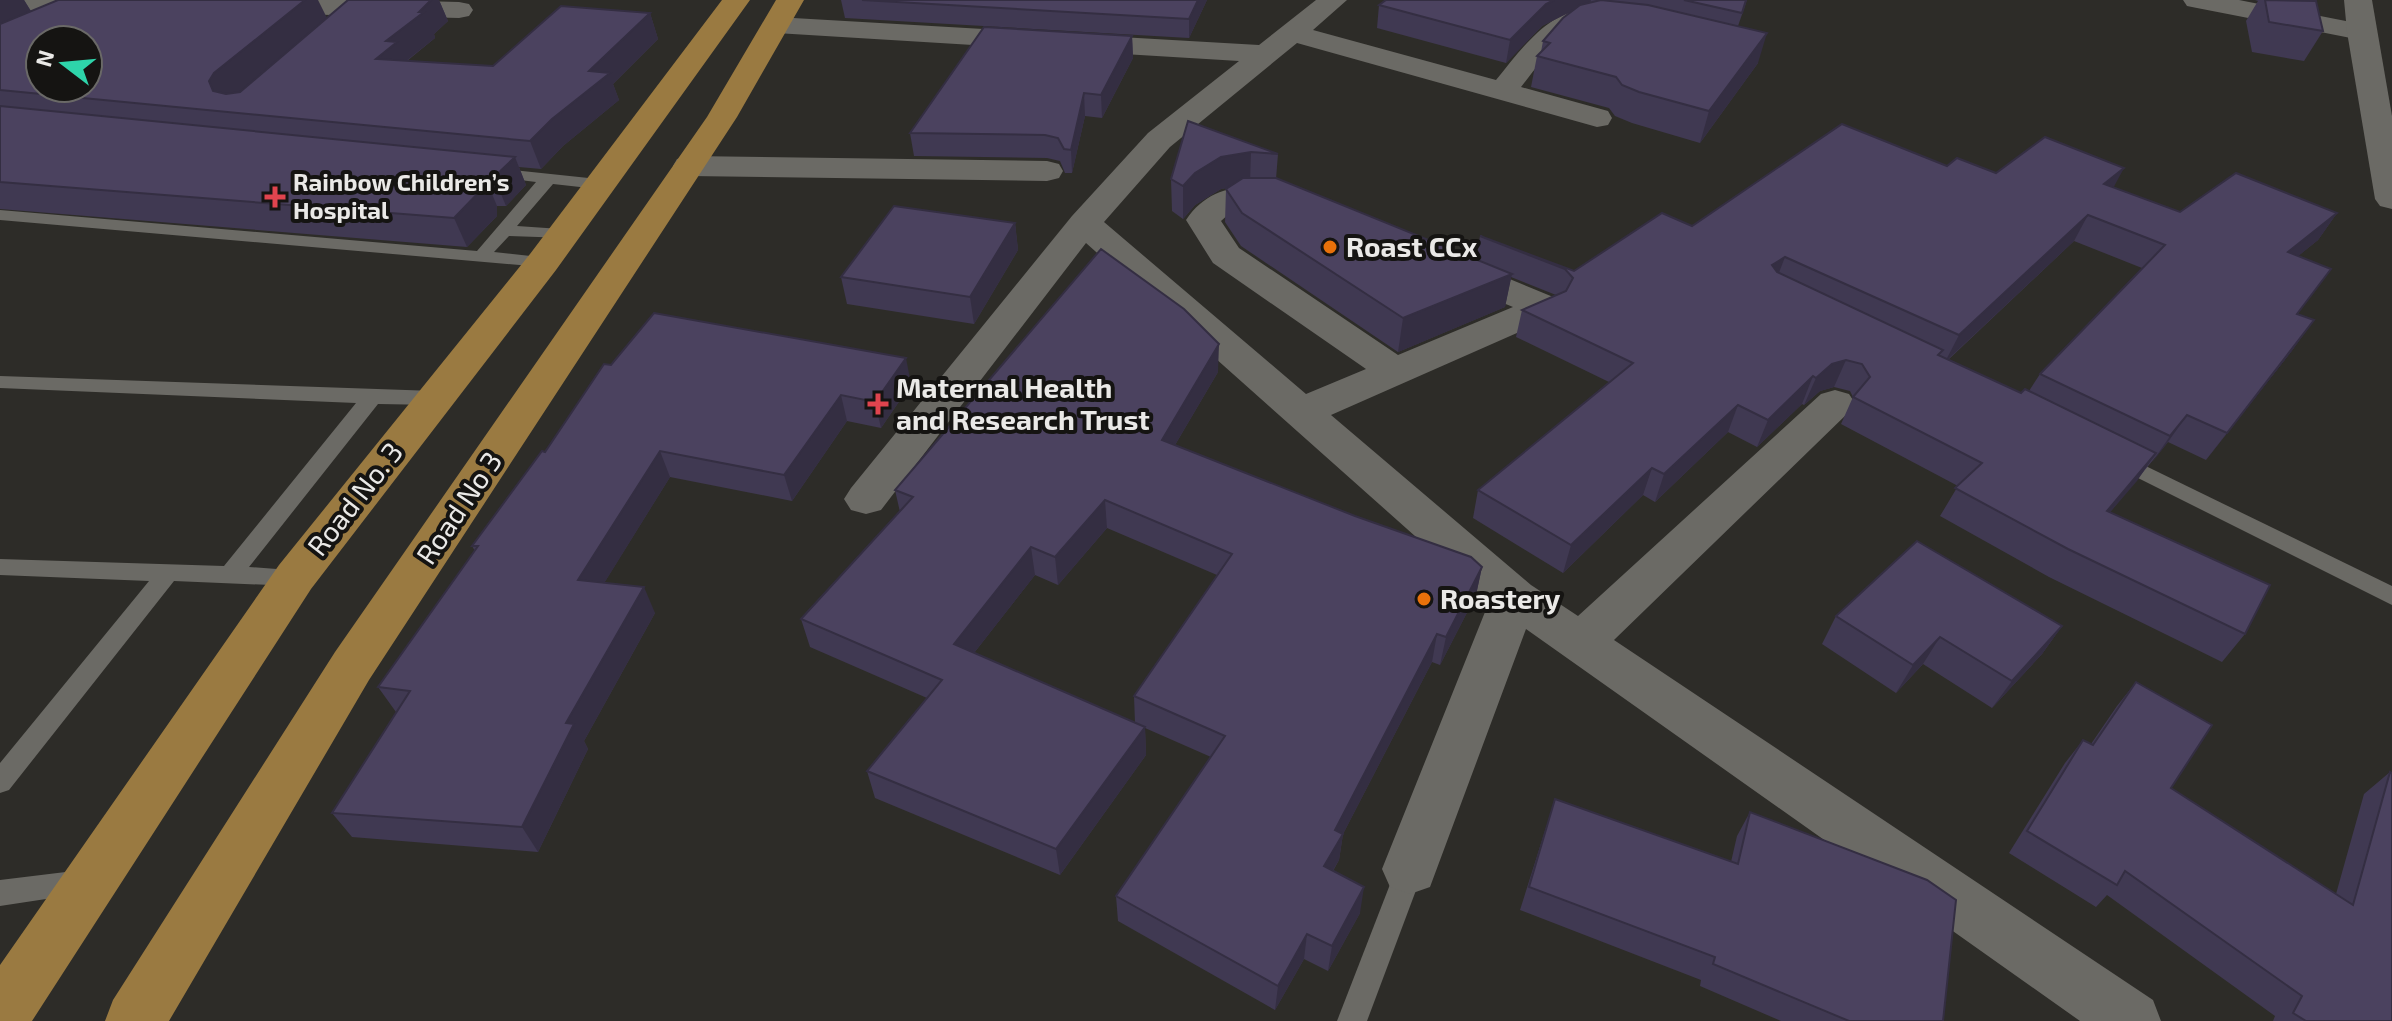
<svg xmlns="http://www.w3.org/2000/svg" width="2392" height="1021" font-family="'Exo 2',sans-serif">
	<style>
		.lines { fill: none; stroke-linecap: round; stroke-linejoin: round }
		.lane { fill: #6b6a65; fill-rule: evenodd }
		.street { fill: #6b6a65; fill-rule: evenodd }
		.secondary { fill: #6b6a65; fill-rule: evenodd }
		.primary { fill: #9a7a41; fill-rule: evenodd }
		.wall { fill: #403952; fill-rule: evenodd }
		.shaded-wall { fill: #342e42 }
		.building { fill: #4b425f; stroke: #342e42; stroke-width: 2; fill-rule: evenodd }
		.health-dot { fill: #e0444e; stroke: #151412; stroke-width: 3 }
		.food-dot { fill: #e8710a; stroke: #151412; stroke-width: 3 }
		.labels { text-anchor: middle; stroke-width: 8; stroke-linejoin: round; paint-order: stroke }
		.far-poi-label { font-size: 24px; font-weight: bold; fill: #eae9e7; stroke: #151412; text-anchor: start }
		.poi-label { font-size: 28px; font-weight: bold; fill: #eae9e7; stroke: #151412; text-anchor: start }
		.street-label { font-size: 28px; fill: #eae9e7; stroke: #151412 }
	</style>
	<rect width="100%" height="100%" fill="#2d2c28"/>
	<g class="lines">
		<g class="lane">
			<polygon points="495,168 598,179 606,184 598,189 553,184 517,226 561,229 570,234 567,238 509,236 494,252 549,258 552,262 543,267 0,220 0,210 477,251 536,182 489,176 487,173 489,170"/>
			<polygon points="0,376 435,391 445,398 435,405 378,404 249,567 303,571 307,577 303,583 295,586 174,581 9,790 0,793 0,763 149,581 0,575 0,559 224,566 356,403 0,388"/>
			<polygon points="2117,452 2392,586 2392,605 2110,464 2106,459 2110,454"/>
			<polygon points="1410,856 1420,860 1424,869 1367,1021 1337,1021 1396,869 1400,860"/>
			<polygon points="82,870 92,874 96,883 92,892 0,906 0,880"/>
		</g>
		<g class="street">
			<path d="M253,0H366L372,4L382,0L459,2L469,4L473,10L469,16L459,18L383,16L372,11C357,26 343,47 321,41L317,35L336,15L262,14L252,12L248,6Z"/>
			<path d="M1316,0H1347L1313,30L1496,80C1522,49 1554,0 1602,11L1606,17L1602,23C1561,33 1546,55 1521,87L1608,111L1612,118L1608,125L1597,127L1297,43L1170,147L1104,222L1306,394L1366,369L1213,263L1186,220C1213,180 1256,183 1298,194L1303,201L1298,208C1267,216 1249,194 1221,221L1239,248L1398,355L1513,307L1440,277L1435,269L1440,261L1453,258L1466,261L1558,299L1564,307L1558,315L1331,415L1531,585L1578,616L1821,394L1835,390L1849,394L1855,403L1849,412L1614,640L2153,1000L2161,1021H2080L1526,629L1430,887L1410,894L1390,887L1382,869L1489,602L1086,243L881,510L866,514L851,510L844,499L851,488L1072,216L1148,133L1239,61L776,33L766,31L762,25L766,19L776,17L1259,45Z"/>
			<polygon points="2183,0 2239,0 2361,24 2371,26 2375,32 2371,38 2361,40 2197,8 2187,6"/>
			<polygon points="689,156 1047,161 1059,164 1063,171 1059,178 1047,181 689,176 677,173 673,166 677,159"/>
		</g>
		<g class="secondary">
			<path d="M0,0H117C99,25 28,13 0,12Z"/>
			<polygon points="2344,0 2372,0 2392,116 2392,209 2380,206 2375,199 2347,32"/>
		</g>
		<g class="primary">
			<polygon points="722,0 750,0 556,270 311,589 32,1021 0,1021 0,965 279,565 530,254"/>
			<polygon points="776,0 804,0 737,117 369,680 169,1021 105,1021 113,1000 335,652 707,117"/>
		</g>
	</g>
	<g class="wall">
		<polygon points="0,0 24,0 31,11 327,18 348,0 439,0 448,21 434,34 435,38 407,61 493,66 650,13 658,39 613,84 619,100 563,146 541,169 519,167 526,185 506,206 497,206 497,216 467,247 0,209"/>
		<polygon points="841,0 1207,0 1189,38 845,18"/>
		<polygon points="1386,0 1747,0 1738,26 1758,63 1700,143 1632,123 1615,116 1609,108 1531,87 1537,56 1541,52 1543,41 1572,11 1542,26 1506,63 1377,28 1379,5"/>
		<polygon points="2255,0 2311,0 2323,31 2304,61 2252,52 2246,21 2258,1"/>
		<polygon points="1132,36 1133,58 1102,118 1085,116 1072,173 1065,173 1060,161 1047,158 914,156 910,133"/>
		<path d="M1188,121L1278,154L1276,179L1476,259L1480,236L1574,271L1692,226L1947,166L2113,188L2180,212L2337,213L2318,240L2298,256V314L2294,348L2206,460L2168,442L2110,512L2245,634L2222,662L2049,577L1940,516L1958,486L1841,424L1853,397L1850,391L1834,387L1820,391L1804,405L1802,404L1757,447L1728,432L1655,502L1643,495L1563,573L1473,518L1478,490L1609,382L1516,337L1522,310L1556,295L1511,277L1505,307L1398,352L1241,246L1225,222L1226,189L1227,188L1221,189L1195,205L1183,219L1172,211L1171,179ZM2074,241L2142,268L2040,374L2029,391L2021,393L1948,360Z"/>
		<polygon points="1015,223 1018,250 974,324 847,304 841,277"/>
		<polygon points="611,365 911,384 881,428 847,421 792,501 670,477 604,583 655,613 584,741 588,749 538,852 352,837 332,813 396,712 378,687 475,551 472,546"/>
		<path d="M1218,372L1175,445L1482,567L1476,595L1440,665L1432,662L1343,834L1339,860L1333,871L1360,913L1328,971L1304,959L1275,1010L1118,921L1116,896L1211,757L1145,728L1146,755L1060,875L875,798L867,771L927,698L810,647L801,619L900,512L895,490ZM1107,528L1217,575L1134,696L1135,723L974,653L1035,575L1058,585Z"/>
		<polygon points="1836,616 2062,626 2042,654 1992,708 1923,664 1896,693 1822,644"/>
		<polygon points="2136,682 2171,788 2336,894 2364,794 2390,772 2392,1021 2273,1021 2275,1016 2107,895 2096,907 2009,853 2065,763 2083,740 2091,744 2117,706"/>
		<polygon points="1555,799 1731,862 1737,836 1750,812 1943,1021 1781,1021 1700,986 1701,980 1520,910"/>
	</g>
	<g class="shaded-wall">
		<polygon points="0,0 24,0 35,18 0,33"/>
		<polygon points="305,0 318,0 327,18 229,101 213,91 209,81 214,73"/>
		<polygon points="431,0 439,0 448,21 434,34 435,38 406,61 376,59 386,41"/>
		<polygon points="1198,0 1207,0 1189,38 1189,19"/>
		<polygon points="1554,0 1591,0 1589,8 1570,12 1542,26 1506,63 1510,40 1546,4"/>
		<polygon points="650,13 658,39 613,84 619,100 563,146 541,169 530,141 552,119 589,71"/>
		<polygon points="1767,33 1758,63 1700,143 1709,111"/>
		<polygon points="1132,36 1133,58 1102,118 1101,95"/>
		<polygon points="1084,93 1085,116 1072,173 1071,150"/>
		<polygon points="1251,152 1250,184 1221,189 1195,205 1183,219 1183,186 1195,173 1221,157"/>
		<polygon points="515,157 526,185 506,206 494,177"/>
		<polygon points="2124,168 2110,194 2104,184"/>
		<polygon points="485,177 497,206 497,216 467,247 454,218"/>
		<polygon points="2337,213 2318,240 2270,279 2288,252"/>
		<polygon points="2088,215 2074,241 1945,362 1959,335"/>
		<polygon points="1015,223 1018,250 974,324 970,297"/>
		<polygon points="1785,257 1775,283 1772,265"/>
		<polygon points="1512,274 1505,307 1398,352 1403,318"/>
		<polygon points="2314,320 2294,348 2206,460 2227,433"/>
		<polygon points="1219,344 1218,372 1162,467 1162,440"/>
		<polygon points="906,358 911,384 881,428 875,402"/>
		<polygon points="1846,360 1834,387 1820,391 1804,405 1816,378 1832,364"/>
		<polygon points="1813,376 1802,404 1757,447 1768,420"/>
		<polygon points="841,395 847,421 792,501 784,475"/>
		<polygon points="1738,405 1728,432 1655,502 1664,474"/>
		<polygon points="2187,415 2168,442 2151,464 2170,436"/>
		<polygon points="660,451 670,477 590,606 578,580"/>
		<polygon points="2156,453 2137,481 2088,538 2107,511"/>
		<polygon points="1652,468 1643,495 1563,573 1571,545"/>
		<polygon points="1105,500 1107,528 1058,585 1055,557"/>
		<polygon points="1031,547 1035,575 959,672 954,644"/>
		<polygon points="1482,567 1476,595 1440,665 1446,637"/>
		<polygon points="644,587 655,613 584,741 588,749 538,852 522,827 566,723"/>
		<polygon points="2062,626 2042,654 1992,708 2012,681"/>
		<polygon points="1437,634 1432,662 1343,834 1339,860 1320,892 1324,866 1335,830"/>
		<polygon points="1940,637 1923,664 1896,693 1913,665"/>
		<polygon points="1145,727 1146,755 1060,875 1056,849"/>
		<polygon points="1364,887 1360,913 1328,971 1332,946"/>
		<polygon points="1307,934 1304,959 1275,1010 1278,986"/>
	</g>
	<g class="building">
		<path d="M58,0H305L214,73L209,81L213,91L226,94L240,92L348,0H431L419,12H424L386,41L397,42L376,59L493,66L561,6L650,13L589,71L610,73L552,119L530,141L0,90V24ZM40,40H88V88H40Z"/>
		<polygon points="862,0 1198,0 1189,19"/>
		<polygon points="1386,0 1554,0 1546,4 1510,40 1379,5"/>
		<polygon points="1601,0 1648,5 1767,33 1709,111 1639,92 1622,85 1616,77 1537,56 1550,43 1543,41 1563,18 1580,5"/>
		<polygon points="1684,0 1746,0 1742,13"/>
		<polygon points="2265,0 2316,1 2323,31 2269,22"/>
		<polygon points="984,27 1132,36 1101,95 1084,93 1071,150 1064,149 1058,138 1045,135 910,133"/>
		<polygon points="0,106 515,157 494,177 485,177 484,187 454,218 0,182"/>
		<polygon points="1188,121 1278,154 1251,152 1221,157 1195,173 1183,186 1171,179"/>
		<polygon points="1842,124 1947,166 1957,158 1996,173 2045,137 2124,168 2104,184 2180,212 2236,173 2337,213 2288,252 2331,269 2297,314 2314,320 2227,433 2187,415 2170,436 2040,374 2165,245 2088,215 1959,335 1785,257 1772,265 1777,272 1943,350 1938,355 2021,393 2025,389 2156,453 2107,511 2270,585 2245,634 2068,549 1955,488 1982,463 1853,397 1870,377 1862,364 1846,360 1832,364 1816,378 1813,376 1768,420 1738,405 1664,474 1652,468 1571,545 1478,490 1633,363 1522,310 1566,291 1573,278 1565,269 1480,236 1574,271 1662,213 1692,226"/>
		<polygon points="1243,178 1276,178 1512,274 1403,318 1242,213 1226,189"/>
		<polygon points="894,206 1015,223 970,297 841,277"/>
		<polygon points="1101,249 1184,309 1219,344 1162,440 1355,516 1471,557 1482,567 1446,637 1437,634 1335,830 1343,834 1324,866 1364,887 1332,946 1307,934 1278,986 1116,896 1225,736 1134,696 1232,554 1105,500 1055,557 1031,547 954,644 1145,727 1056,849 867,771 942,680 801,619 913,497 895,490"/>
		<polygon points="654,313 906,358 875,402 841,395 784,475 660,451 578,580 644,587 566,723 574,724 522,827 332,813 410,691 378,687 478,546 472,546 542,451 545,452 604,364 611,365"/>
		<polygon points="1917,541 2062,626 2012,681 1940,637 1913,665 1836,616"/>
		<polygon points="2136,682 2212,725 2171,788 2353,905 2390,772 2392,773 2392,1021 2306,1021 2293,1013 2302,996 2125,871 2117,885 2027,831 2083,740 2093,745"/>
		<polygon points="1555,799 1738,864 1750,812 1927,880 1956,900 1943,1021 1849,1021 1713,964 1715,957 1529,887"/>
	</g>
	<g class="health-dot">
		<path d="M271 185h8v8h8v8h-8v8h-8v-8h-8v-8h8z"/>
		<path d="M874 392h8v8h8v8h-8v8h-8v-8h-8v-8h8z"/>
	</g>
	<g class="food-dot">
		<circle cx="1330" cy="247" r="8"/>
		<circle cx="1424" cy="599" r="8"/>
	</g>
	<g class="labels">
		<g class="far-poi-label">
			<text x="293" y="191">Rainbow Children’s<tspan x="293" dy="28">Hospital</tspan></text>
		</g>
		<g class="poi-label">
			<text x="1346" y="257">Roast CCx</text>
			<text x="896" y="398">Maternal Health<tspan x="896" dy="32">and Research Trust</tspan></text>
			<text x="1440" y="609">Roastery</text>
		</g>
		<g class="street-label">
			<text transform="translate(355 499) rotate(-52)" y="10">Road No. 3</text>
			<text transform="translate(459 508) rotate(-56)" y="10">Road No 3</text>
		</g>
	</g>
	<g transform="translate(64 64) rotate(286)"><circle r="38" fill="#151412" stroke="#6a6967" stroke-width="2"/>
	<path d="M0-6L14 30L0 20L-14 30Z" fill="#2ed4aa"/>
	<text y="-12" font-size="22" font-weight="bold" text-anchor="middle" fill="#eae9e7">N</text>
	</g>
</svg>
